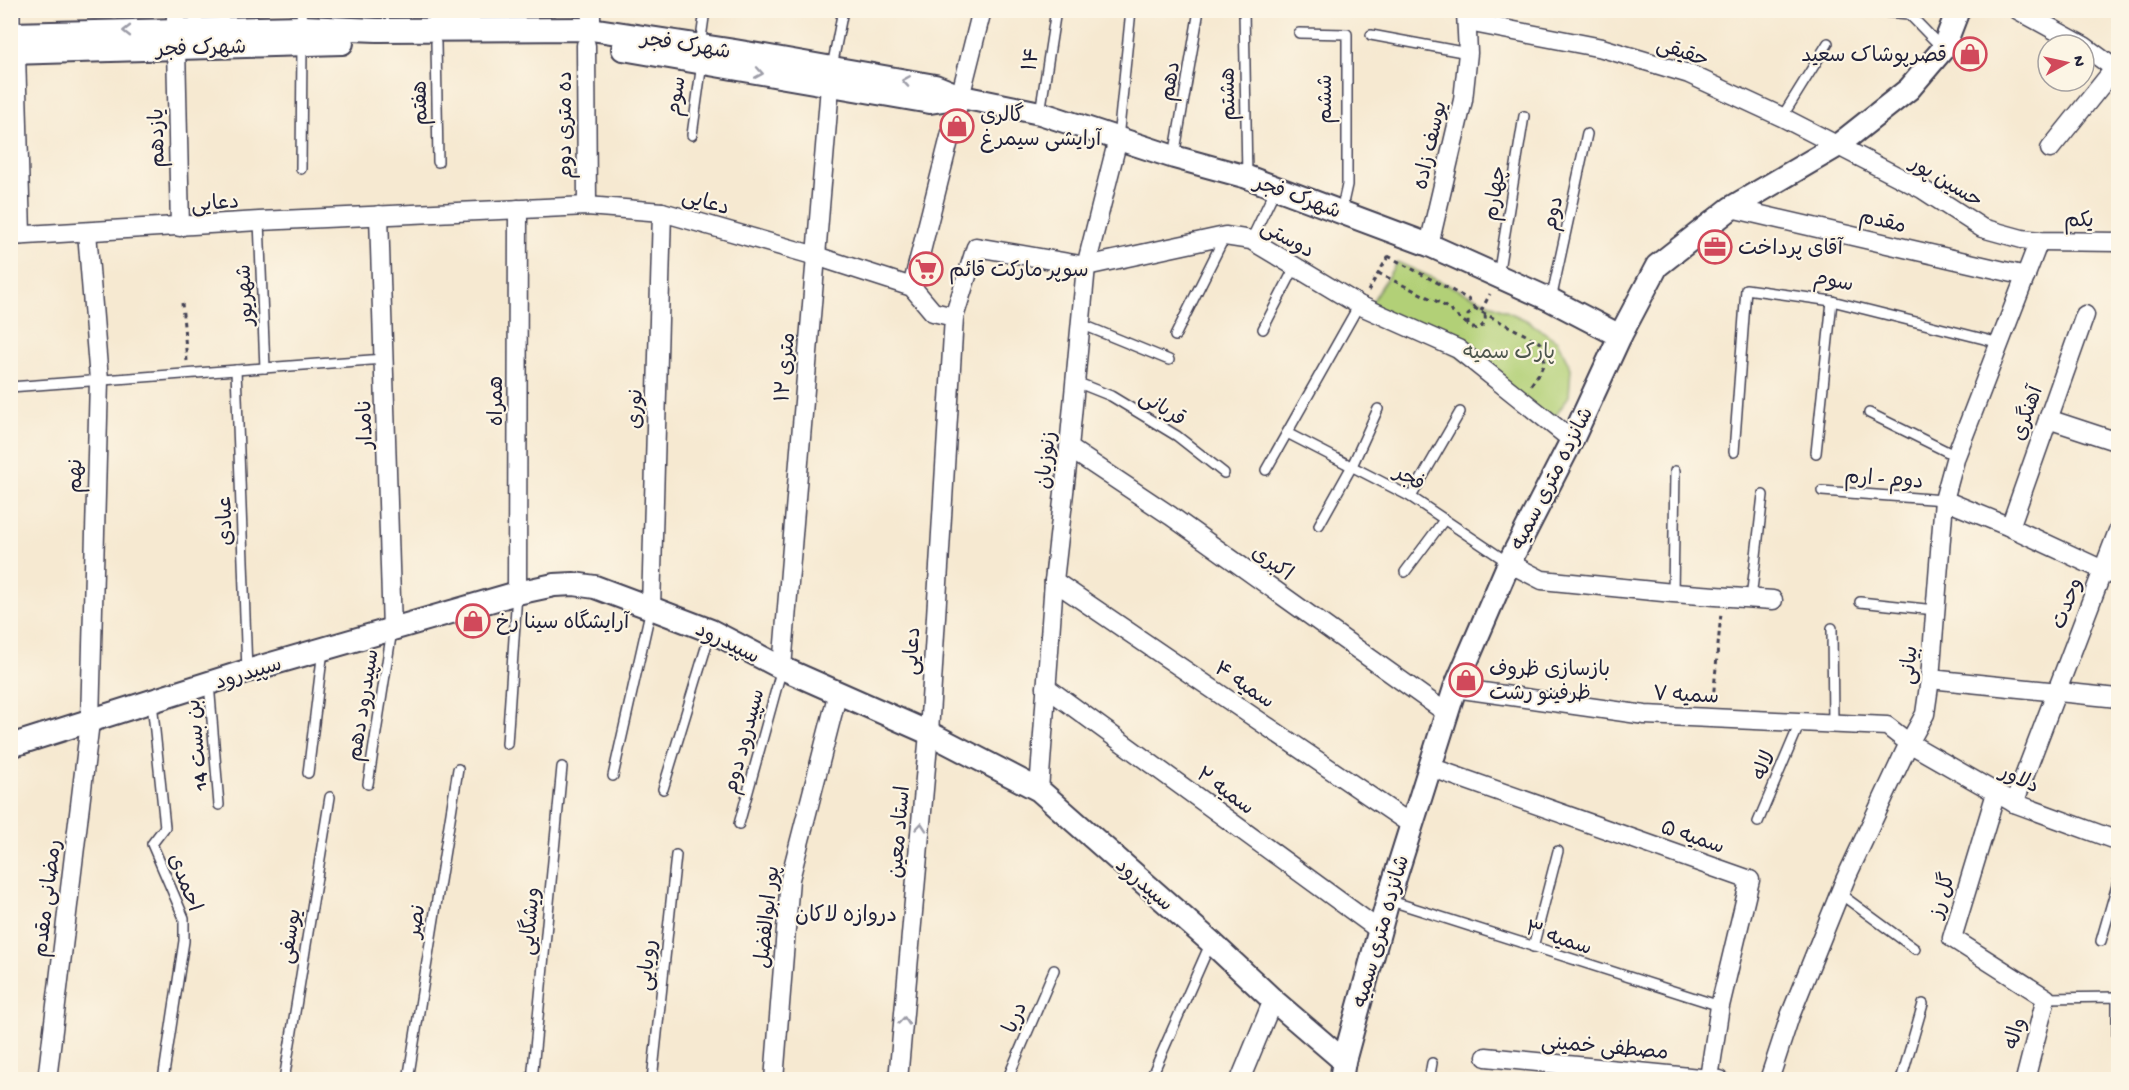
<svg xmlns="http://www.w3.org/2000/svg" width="2129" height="1090" font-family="'Gochi Hand','Playpen Sans Arabic',sans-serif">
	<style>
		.green { fill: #b2d077; stroke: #6a7959; stroke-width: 1.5 }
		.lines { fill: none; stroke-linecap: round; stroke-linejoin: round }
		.service-casing { stroke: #424052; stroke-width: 12 }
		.minor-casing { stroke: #424052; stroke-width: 21 }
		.tertiary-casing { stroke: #424052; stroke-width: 26 }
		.path { stroke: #424052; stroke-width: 3; stroke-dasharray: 4.5 4.5; stroke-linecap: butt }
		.service { stroke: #fff; stroke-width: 9 }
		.minor { stroke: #fff; stroke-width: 18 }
		.tertiary { stroke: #fff; stroke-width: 22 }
		.oneway { stroke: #9c9ca7 }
		.labels { text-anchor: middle; stroke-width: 4.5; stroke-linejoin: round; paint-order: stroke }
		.street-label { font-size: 21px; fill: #22223b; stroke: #fcf5e5 }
		.poi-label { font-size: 21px; fill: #22223b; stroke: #fcf5e5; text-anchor: start }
		.park-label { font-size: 21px; fill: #4d564d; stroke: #fcf5e5 }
		.neighbourhood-label { font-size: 22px; fill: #22223b; stroke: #fcf5e5 }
	</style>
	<rect width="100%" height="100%" fill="#fcf5e5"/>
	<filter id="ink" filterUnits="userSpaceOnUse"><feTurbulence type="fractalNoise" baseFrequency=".0167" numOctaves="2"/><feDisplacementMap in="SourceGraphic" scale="12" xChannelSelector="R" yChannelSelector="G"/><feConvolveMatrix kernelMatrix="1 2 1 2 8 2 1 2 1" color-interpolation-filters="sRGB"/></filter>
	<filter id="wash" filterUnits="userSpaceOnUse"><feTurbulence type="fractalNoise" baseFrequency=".008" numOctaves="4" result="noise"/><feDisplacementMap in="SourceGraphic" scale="24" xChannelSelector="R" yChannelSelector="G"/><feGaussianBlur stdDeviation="1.35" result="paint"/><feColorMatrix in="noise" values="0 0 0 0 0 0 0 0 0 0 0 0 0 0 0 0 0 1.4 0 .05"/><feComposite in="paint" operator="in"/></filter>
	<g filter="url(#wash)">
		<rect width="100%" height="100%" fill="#f6e9d1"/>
		<polygon class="green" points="1397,262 1526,320 1557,341 1571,368 1569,396 1553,420 1442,346 1370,305"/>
	</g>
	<g filter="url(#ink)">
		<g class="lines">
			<defs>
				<g id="service">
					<polyline points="15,10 15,33"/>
					<polyline points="301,10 302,27"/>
					<polyline points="433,10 434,29"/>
					<polyline points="1244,10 1247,177"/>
					<polyline points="1861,10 1909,14 1943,49"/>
					<polyline points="1299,33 1347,34 1347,185 1341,212"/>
					<polyline points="1371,35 1468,53"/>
					<polyline points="436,43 438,162"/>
					<polyline points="700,46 705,10"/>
					<polyline points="832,67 843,10"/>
					<polyline points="1040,113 1056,10"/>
					<polyline points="1782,117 1828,43"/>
					<polyline points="692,135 702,63"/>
					<polyline points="1118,139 1131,10"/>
					<polyline points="1174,157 1199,10"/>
					<polyline points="301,169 302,44"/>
					<polyline points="259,221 265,368"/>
					<polyline points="1251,240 1276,188"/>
					<polyline points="1498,276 1524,116"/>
					<polyline points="1551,300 1587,134"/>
					<polyline points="1081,324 1169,360"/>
					<polyline points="1263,329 1295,267"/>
					<polyline points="1175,336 1225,236"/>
					<polyline points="236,370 247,671"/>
					<polyline points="1076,382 1111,396 1177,436 1224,473"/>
					<polyline points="10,387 384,359"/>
					<polyline points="1869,413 1956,456"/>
					<polyline points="1287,433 1411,497 1509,563"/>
					<polyline points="1734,452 1746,289 1832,301 2000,343"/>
					<polyline points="1816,453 1832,301"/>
					<polyline points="1266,470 1359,305"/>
					<polyline points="1822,491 1944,500"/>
					<polyline points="1411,497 1460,412"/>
					<polyline points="1319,525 1352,466 1378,409"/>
					<polyline points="1405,572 1444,520"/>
					<polyline points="1673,593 1675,471"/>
					<polyline points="1751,599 1763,495"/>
					<polyline points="1860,602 1935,610"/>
					<polyline points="1832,628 1833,724"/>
					<polyline points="209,683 219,805"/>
					<polyline points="152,702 165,827 152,844 184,918 184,941 163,1080"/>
					<polyline points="507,744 517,593"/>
					<polyline points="308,773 323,650"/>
					<polyline points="613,776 651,608"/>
					<polyline points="368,784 392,630"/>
					<polyline points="663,789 711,631"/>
					<polyline points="1758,822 1800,723"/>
					<polyline points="739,824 782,668"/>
					<polyline points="1839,893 1915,949"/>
					<polyline points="1388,900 1720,1006"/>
					<polyline points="2101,941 2118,882"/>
					<polyline points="1533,947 1558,851"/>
					<polyline points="2046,998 2117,997 2117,1064"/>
					<polyline points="284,1080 330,797"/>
					<polyline points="408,1080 458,769"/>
					<polyline points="532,1080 562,767"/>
					<polyline points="652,1080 676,855"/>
					<polyline points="1007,1080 1054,970"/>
					<polyline points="1150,1080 1211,942"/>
					<polyline points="1429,1080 1432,1063"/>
					<polyline points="1901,1080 1923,1004"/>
				</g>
				<g id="minor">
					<polyline points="176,10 176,31"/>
					<polyline points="591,10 591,29"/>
					<polyline points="2018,10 2082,45"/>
					<polyline points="1468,22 1602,48 1689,74 1782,117 1922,189 1982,228 2022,239 2039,241 2118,242"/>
					<polyline points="586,45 587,206"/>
					<polyline points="2084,46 2118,71"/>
					<polyline points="176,47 180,227"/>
					<polyline points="16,53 21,235"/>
					<polyline points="2050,149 2115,68"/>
					<polyline points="1731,208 2026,276"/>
					<polyline points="379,215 392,630"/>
					<polyline points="10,236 259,221 587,206 662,212 816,256 912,287 933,312 954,317 929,733 898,1080"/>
					<polyline points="1429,245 1463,100 1468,53 1466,12"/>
					<polyline points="912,287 982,10"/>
					<polyline points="954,317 976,247 1086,266 1225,236 1251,240 1359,305 1458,349 1572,440"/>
					<polyline points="2048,419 2118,442"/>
					<polyline points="1069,448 1171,516 1448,714"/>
					<polyline points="1944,500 2010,527 2118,577"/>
					<polyline points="2010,527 2085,315"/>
					<polyline points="1509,563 1542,580 1673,593 1773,600"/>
					<polyline points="1054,581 1412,825"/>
					<polyline points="517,593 518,209"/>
					<polyline points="651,608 662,212"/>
					<polyline points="782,668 831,74"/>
					<polyline points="1930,679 2118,698"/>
					<polyline points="1046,687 1379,930"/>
					<polyline points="1455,688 1645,715 1887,726 1909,743 2014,803 2118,841"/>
					<polyline points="1430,767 1750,880 1720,1006 1709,1078"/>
					<polyline points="1039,790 1054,581 1069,448 1086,266 1118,139"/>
					<polyline points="1996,793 1952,938 2046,998 2025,1080"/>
					<polyline points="2014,803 2118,531"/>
					<polyline points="1486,1057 1720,1080"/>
					<polyline points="47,1080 90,722 99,380 87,232"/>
					<polyline points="774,1080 790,879 838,692"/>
					<polyline points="1240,1080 1273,1000"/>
					<polyline points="1769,1080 1790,1016 1845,880 1909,743 1925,714 1930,679 1944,500 1956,456 2039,241"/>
				</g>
				<g id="tertiary">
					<polyline points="10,34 302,27 377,30 591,29 735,51 935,86 962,97 1040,113 1174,157 1247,177 1429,245 1551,300 1620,336"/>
					<polyline points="623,49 930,102 962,97"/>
					<polyline points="10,53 342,43"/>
					<polyline points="10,746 247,671 517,593 554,585 574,584 595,587 651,608 711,631 782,668 929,733 1039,790 1211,942 1273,1000 1344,1061"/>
					<polyline points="1341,1080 1344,1061 1388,900 1455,688 1509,563 1572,440 1620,336 1657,266 1731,208 1837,146 1909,89 1943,49 1958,10"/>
				</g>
			</defs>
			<use href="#service" class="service-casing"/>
			<use href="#minor" class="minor-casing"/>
			<use href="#tertiary" class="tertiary-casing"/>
			<g class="path">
				<polyline points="1388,256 1468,299 1476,309"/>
				<polyline points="1378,273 1442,304 1467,324"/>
				<polyline points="1368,291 1389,255"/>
				<polyline points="182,303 187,361"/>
				<polyline points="1481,311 1490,294"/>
				<path d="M1485,315C1487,326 1477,333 1468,325V315L1476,309L1541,343C1548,363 1542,369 1531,385"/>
				<polyline points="1713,700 1721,613"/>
			</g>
			<use href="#service" class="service"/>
			<use href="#minor" class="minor"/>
			<use href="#tertiary" class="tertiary"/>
		</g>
		<defs><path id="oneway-chevron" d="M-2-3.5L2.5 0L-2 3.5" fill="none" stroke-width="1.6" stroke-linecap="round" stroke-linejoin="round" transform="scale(1.5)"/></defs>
		<g class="oneway">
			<use href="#oneway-chevron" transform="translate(127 31) rotate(180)"/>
			<use href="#oneway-chevron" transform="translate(759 73) rotate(10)"/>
			<use href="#oneway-chevron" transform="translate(906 81) rotate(-171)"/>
			<use href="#oneway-chevron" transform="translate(921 827) rotate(-85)"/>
			<use href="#oneway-chevron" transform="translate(904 1021) rotate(-85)"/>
		</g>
	</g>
	<defs>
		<symbol id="shop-ring" viewBox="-11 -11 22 22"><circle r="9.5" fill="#fcf5e5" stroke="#d1495b" stroke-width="1.5"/><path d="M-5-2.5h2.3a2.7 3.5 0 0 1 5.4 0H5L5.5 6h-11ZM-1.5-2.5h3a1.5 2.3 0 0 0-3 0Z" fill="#d1495b"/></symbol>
		<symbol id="office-ring" viewBox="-11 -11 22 22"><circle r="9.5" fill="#fcf5e5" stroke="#d1495b" stroke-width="1.5"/><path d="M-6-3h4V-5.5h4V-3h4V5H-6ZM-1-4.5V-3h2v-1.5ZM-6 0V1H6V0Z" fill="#d1495b"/></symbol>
		<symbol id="supermarket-ring" viewBox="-11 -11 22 22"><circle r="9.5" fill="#fcf5e5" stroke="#d1495b" stroke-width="1.5"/><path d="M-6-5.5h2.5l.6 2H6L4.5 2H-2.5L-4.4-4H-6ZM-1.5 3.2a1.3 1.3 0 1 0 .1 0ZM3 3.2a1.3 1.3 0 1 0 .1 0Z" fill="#d1495b"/></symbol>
	</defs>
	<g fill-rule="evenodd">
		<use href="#shop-ring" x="1951" y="35" width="38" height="38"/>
		<use href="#shop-ring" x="938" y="107" width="38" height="38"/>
		<use href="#office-ring" x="1696" y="228" width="38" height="38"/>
		<use href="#supermarket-ring" x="907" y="250" width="38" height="38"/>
		<use href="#shop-ring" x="454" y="602" width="38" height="38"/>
		<use href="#shop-ring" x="1447" y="661" width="38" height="38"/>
	</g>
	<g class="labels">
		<g class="street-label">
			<text transform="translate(686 44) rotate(9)" y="7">شهرک فجر</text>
			<text transform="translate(201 47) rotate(-2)" y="7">شهرک فجر</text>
			<text transform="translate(1683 51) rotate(19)" y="7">حقیقی</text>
			<text transform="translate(1030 59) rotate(-81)" y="7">۱۴</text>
			<text transform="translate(1169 81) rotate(-80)" y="7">دهم</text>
			<text transform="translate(1227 94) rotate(-91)" y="7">هشتم</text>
			<text transform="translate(675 96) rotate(-82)" y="7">سوم</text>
			<text transform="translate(1324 99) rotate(-90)" y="7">ششم</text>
			<text transform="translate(419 103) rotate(-91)" y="7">هفتم</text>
			<text transform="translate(564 125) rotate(-90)" y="7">ده متری دوم</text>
			<text transform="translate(156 138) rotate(-91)" y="7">یازدهم</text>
			<text transform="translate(1429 145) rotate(-77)" y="7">یوسف زاده</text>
			<text transform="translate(1947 181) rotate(31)" y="7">حسین پور</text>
			<text transform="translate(1494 193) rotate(-81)" y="7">چهارم</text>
			<text transform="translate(1298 196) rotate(20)" y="7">شهرک فجر</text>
			<text transform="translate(706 201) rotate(16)" y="7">دعایی</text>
			<text transform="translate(215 202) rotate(-4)" y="7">دعایی</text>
			<text transform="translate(1552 213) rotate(-78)" y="7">دوم</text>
			<text transform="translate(2079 219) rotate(1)" y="7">یکم</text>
			<text transform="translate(1883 220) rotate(13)" y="7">مقدم</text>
			<text transform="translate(1288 238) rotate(29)" y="7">دوستی</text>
			<text transform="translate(1834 280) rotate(11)" y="7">سوم</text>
			<text transform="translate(244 295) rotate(-93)" y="7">شهریور</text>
			<text transform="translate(784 367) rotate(-85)" y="7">۱۲ متری</text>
			<text transform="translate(495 401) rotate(-90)" y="7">همراه</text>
			<text transform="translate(1163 407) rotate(32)" y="7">قربانی</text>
			<text transform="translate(634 409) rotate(-88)" y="7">نوری</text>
			<text transform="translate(2026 413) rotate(-70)" y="7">آهنگری</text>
			<text transform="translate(364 424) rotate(-92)" y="7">نامدار</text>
			<text transform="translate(1045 460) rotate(-84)" y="7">زنوزیان</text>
			<text transform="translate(74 476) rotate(-89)" y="7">نهم</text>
			<text transform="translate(1410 477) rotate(29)" y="7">فجر</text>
			<text transform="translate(1551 478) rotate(-63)" y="7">شانزده متری سمیه</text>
			<text transform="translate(1884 478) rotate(4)" y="7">دوم - ارم</text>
			<text transform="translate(224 521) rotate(-92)" y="7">عبادی</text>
			<text transform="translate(1273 562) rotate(36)" y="7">اکبری</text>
			<text transform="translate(2066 603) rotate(-69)" y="7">وحدت</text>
			<text transform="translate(728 642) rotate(26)" y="7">سپیدرود</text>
			<text transform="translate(911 651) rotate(-87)" y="7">دعایی</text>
			<text transform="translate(1908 665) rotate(-85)" y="7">بیانی</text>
			<text transform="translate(248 672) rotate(-17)" y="7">سپیدرود</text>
			<text transform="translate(1245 684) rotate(34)" y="7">سمیه ۴</text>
			<text transform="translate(1686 694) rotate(3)" y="7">سمیه ۷</text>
			<text transform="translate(362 705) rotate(-81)" y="7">سپیدرود دهم</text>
			<text transform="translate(743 741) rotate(-75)" y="7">سپیدرود دوم</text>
			<text transform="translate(196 745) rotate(-95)" y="7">بن بست 14</text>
			<text transform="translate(1763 765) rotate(-67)" y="7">لاله</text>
			<text transform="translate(2020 778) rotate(25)" y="7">دلاور</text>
			<text transform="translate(1226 790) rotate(36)" y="7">سمیه ۲</text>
			<text transform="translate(898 832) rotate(-85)" y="7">استاد معین</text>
			<text transform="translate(1693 836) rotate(19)" y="7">سمیه ۵</text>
			<text transform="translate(186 882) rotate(69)" y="7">احمدی</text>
			<text transform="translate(1145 884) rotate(41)" y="7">سپیدرود</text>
			<text transform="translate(1941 895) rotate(-73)" y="7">گل رز</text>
			<text transform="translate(46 898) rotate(-83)" y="7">رمضانی مقدم</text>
			<text transform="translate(766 917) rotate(-84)" y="7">پور ابوالفضل</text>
			<text transform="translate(415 921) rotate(-81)" y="7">نصر</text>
			<text transform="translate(529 921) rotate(-85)" y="7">ویشگایی</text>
			<text transform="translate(1380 931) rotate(-74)" y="7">شانزده متری سمیه</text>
			<text transform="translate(289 936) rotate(-81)" y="7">یوسفی</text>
			<text transform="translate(1559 937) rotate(18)" y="7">سمیه ۳</text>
			<text transform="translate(646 965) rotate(-84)" y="7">رویایی</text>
			<text transform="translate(1014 1017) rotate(-67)" y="7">دریا</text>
			<text transform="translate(2014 1033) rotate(-75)" y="7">واله</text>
			<text transform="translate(1605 1046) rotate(5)" y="7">مصطفی خمینی</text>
		</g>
		<g class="poi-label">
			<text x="1947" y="61" text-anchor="end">قصرپوشاک سعید</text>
			<text x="980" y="121">گالری<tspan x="980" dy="24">آرایشی سیمرغ</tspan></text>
			<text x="1738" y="254">آقای پرداخت</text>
			<text x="949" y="276">سوپر مارکت قائم</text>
			<text x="496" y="628">آرایشگاه سینا رخ</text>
			<text x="1489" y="675">بازسازی ظروف<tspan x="1489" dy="24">ظرفینو رشت</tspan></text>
		</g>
		<g class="park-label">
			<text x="1509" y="358">پارک سمیه</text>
		</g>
		<g class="neighbourhood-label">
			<text x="846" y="921">دروازه لاکان</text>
		</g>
	</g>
	<rect width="2129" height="1090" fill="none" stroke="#fcf5e5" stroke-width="36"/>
	<g transform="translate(2066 63) rotate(82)"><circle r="28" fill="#fcf5e5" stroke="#a5a1a1" stroke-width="1.5"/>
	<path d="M0-4.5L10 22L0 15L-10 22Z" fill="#d1495b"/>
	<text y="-9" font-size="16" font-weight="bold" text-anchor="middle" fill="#22223b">N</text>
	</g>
</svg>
